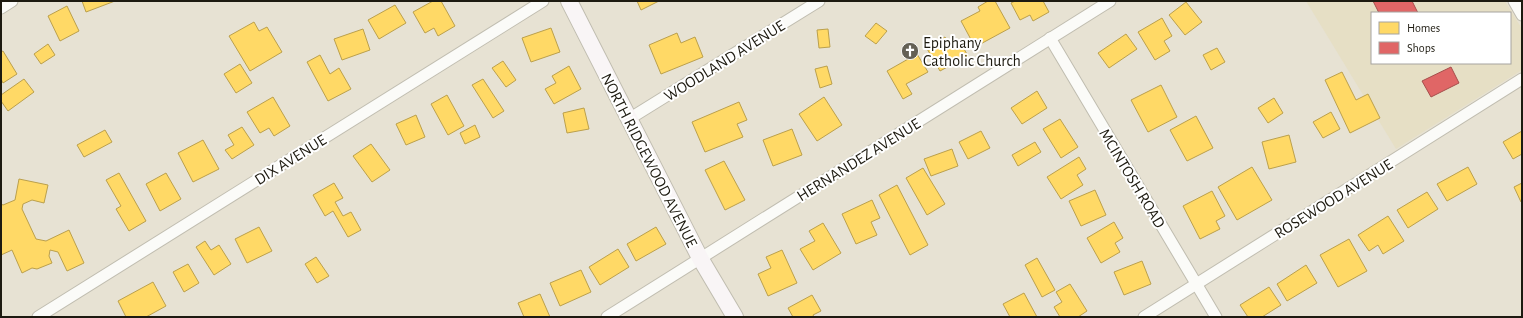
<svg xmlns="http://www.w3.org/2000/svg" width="1523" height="318" font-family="'Alegreya Sans',sans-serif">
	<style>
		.built { fill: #e6dfc5; fill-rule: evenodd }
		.homes { fill: #ffd966; stroke: #bba04c }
		.shops { fill: #e06666; stroke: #a64f4c }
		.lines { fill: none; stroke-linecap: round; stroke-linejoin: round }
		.street-casing { stroke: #c0bdb0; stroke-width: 13 }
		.secondary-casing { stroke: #c0bdb0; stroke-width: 18 }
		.street { stroke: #fbfbf8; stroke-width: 11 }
		.secondary { stroke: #f9f5f6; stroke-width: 16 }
		.labels { text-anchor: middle; stroke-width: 4; stroke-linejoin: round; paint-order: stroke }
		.poi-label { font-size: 16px; fill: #1d1a10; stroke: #fff; text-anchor: start }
		.street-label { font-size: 16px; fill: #1d1a10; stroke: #fff }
	</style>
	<rect width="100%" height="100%" fill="#e7e2d3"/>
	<path class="built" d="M1306,1H1505L1522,29V70L1396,149ZM1372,13H1510V63H1372Z"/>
	<g class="homes">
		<polygon points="82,1 115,1 86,12"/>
		<polygon points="433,1 441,1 455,26 438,36 434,28 425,33 413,12"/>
		<polygon points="637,1 659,1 641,10"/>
		<polygon points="988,1 995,1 1010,28 975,47 961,21 980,11 978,7"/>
		<polygon points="1015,1 1043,1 1049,12 1033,21 1030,15 1020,20 1011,3"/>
		<polygon points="1186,2 1202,22 1185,35 1169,15"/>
		<polygon points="395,5 406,23 379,39 368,20"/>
		<polygon points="67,6 79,31 60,41 48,16"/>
		<polygon points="1162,18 1172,36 1164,41 1170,51 1155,60 1138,32"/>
		<polygon points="254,22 259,31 267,27 282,52 250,71 229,36"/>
		<polygon points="876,23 887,31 876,44 865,36"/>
		<polygon points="551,28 560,52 531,62 522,38"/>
		<polygon points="363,29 370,50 342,60 334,39"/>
		<polygon points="828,29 830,47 819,48 817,30"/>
		<polygon points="677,33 681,43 695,37 703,57 661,74 649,45"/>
		<polygon points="1126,34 1137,49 1109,68 1098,53"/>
		<polygon points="945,37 949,45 959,40 968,56 940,71 926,47"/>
		<polygon points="48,44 55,55 41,64 34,54"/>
		<polygon points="1217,48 1225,62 1211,70 1203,55"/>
		<polygon points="3,51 17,74 3,83 1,79 1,52"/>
		<polygon points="917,54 928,72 906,84 912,94 903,99 887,71"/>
		<polygon points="320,55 330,74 339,68 351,89 328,101 307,62"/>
		<polygon points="503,61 516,80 506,87 492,68"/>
		<polygon points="240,64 252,83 236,93 224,74"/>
		<polygon points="569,66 581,89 554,104 545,89 556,83 552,76"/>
		<polygon points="827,66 832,84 820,88 815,69"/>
		<polygon points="1342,72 1356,100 1368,94 1380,118 1350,133 1325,80"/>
		<polygon points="24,79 34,92 8,111 1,101 1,95"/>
		<polygon points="483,79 504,111 493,118 472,85"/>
		<polygon points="1161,85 1177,117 1148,132 1131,100"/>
		<polygon points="1037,91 1047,108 1022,124 1011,108"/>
		<polygon points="447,95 464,126 448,135 431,104"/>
		<polygon points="273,97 290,126 274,136 269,128 260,133 247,112"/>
		<polygon points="824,97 842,125 817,141 799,114"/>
		<polygon points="1274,98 1283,113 1268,123 1258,108"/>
		<polygon points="739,102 747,120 737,124 743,137 705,152 692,122"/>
		<polygon points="584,108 589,129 567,133 563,113"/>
		<polygon points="1331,112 1340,129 1323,138 1313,122"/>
		<polygon points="416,115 425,137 406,145 396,124"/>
		<polygon points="1196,116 1213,148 1187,161 1170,130"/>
		<polygon points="1060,119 1078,147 1061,158 1043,129"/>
		<polygon points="475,125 480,137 465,144 460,133"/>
		<polygon points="242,127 254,145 232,159 225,150 234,145 228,135"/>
		<polygon points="792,129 802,155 773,166 763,140"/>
		<polygon points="105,130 112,142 84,157 77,145"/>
		<polygon points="981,131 990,148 968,159 959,142"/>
		<polygon points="1522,131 1522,154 1513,159 1503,142"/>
		<polygon points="1289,135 1296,162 1269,169 1262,142"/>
		<polygon points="203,140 219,169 193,182 178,153"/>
		<polygon points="1035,142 1041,152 1018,166 1012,155"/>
		<polygon points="371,144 390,170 372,182 353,156"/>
		<polygon points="952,149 958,166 931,176 924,159"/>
		<polygon points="1079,157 1086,169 1077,175 1083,185 1061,199 1047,177"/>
		<polygon points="724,161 745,200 725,210 705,170"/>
		<polygon points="1252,167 1272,200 1237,220 1218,187"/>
		<polygon points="1468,167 1477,184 1447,201 1437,184"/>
		<polygon points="923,168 945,204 927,215 906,178"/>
		<polygon points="119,173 146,221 129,231 116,209 121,206 106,180"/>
		<polygon points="166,173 181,199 160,211 146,184"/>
		<polygon points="19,179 48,185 44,203 32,200 23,204 22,209 36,239 46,241 69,230 84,263 67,271 58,252 50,250 49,256 52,263 37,269 32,268 22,273 12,250 1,255 1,204 3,205 15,200"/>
		<polygon points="334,183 343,198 335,202 343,216 351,212 361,230 348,237 333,211 325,216 313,195"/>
		<polygon points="1522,183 1522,201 1521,202 1514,187"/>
		<polygon points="897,185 928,245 910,255 879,195"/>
		<polygon points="1095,190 1106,215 1081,226 1069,201"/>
		<polygon points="1212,191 1225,216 1216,221 1220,229 1200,239 1183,206"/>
		<polygon points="1427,192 1438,209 1408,228 1397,210"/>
		<polygon points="872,200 880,218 871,222 877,235 856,244 842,214"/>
		<polygon points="1388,216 1404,241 1383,254 1378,245 1369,251 1358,235"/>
		<polygon points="1114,222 1123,238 1115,243 1120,252 1101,263 1087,238"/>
		<polygon points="823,223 841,253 813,270 800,249 815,241 809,231"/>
		<polygon points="259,227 272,251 247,263 235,239"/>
		<polygon points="656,227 666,244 636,261 627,244"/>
		<polygon points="1349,239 1367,271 1338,287 1320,255"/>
		<polygon points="205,241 211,250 219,245 231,264 214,275 196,247"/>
		<polygon points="618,249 629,267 600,285 589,267"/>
		<polygon points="782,250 797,283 768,296 758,274 771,268 766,257"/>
		<polygon points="316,257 329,276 317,283 305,264"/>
		<polygon points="1037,258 1055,290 1042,297 1025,265"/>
		<polygon points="1142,261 1151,284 1124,295 1114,272"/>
		<polygon points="188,264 199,283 184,292 173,272"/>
		<polygon points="1306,265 1317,283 1287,301 1277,284"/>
		<polygon points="581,270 591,292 560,306 550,283"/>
		<polygon points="153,282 166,306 146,317 126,317 118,301"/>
		<polygon points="1070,284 1087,311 1078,317 1060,317 1054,307 1062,302 1056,292"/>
		<polygon points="1269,287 1281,305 1262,317 1248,317 1240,305"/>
		<polygon points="1024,293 1037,317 1010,317 1003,304"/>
		<polygon points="540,294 550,317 524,317 518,303"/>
		<polygon points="812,295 821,311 813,315 814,317 793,317 788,308"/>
	</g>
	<g class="shops">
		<polygon points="1373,1 1412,1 1418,13 1379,13"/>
		<polygon points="1451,67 1459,83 1431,97 1422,81"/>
	</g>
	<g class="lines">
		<defs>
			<g id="street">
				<polyline points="1514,1 1522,15"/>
				<polyline points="1,8 12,1"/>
				<polyline points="1050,38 1216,317"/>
				<polyline points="629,119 819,1"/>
				<polyline points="38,317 543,1"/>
				<polyline points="607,317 1110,1"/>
				<polyline points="1144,317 1522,79"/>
			</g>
			<polyline id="secondary" points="569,1 700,258 735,317"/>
		</defs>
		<use href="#street" class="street-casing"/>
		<use href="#secondary" class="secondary-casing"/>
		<use href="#street" class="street"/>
		<use href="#secondary" class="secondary"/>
	</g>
	<defs>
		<symbol id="church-disc" viewBox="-11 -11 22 22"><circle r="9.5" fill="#646054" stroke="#fff"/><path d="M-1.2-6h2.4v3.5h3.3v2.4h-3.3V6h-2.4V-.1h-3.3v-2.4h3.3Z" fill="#fff"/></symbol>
	</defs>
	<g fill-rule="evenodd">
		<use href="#church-disc" x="900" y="41" width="20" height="20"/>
	</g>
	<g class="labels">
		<g class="poi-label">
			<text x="923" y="48">Epiphany<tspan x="923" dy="18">Catholic Church</tspan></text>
		</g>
		<g class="street-label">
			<text transform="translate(724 60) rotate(-32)" y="6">WOODLAND AVENUE</text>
			<text transform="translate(290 159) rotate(-32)" y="6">DIX AVENUE</text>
			<text transform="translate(858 159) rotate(-32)" y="6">HERNANDEZ AVENUE</text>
			<text transform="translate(650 160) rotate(63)" y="6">NORTH RIDGEWOOD AVENUE</text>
			<text transform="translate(1133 178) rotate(59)" y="6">MCINTOSH ROAD</text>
			<text transform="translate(1333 198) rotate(-32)" y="6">ROSEWOOD AVENUE</text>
		</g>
	</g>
	<rect width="1523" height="318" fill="none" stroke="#1d1a10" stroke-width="4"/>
	<rect x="1371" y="12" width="140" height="52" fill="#ffffff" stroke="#a5a39f"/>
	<rect x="1379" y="22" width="20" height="12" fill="#ffd966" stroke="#a5a39f"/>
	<text x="1407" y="32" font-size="12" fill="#1d1a10">Homes</text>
	<rect x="1379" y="42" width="20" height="12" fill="#e06666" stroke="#a5a39f"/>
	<text x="1407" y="52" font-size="12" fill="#1d1a10">Shops</text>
</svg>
